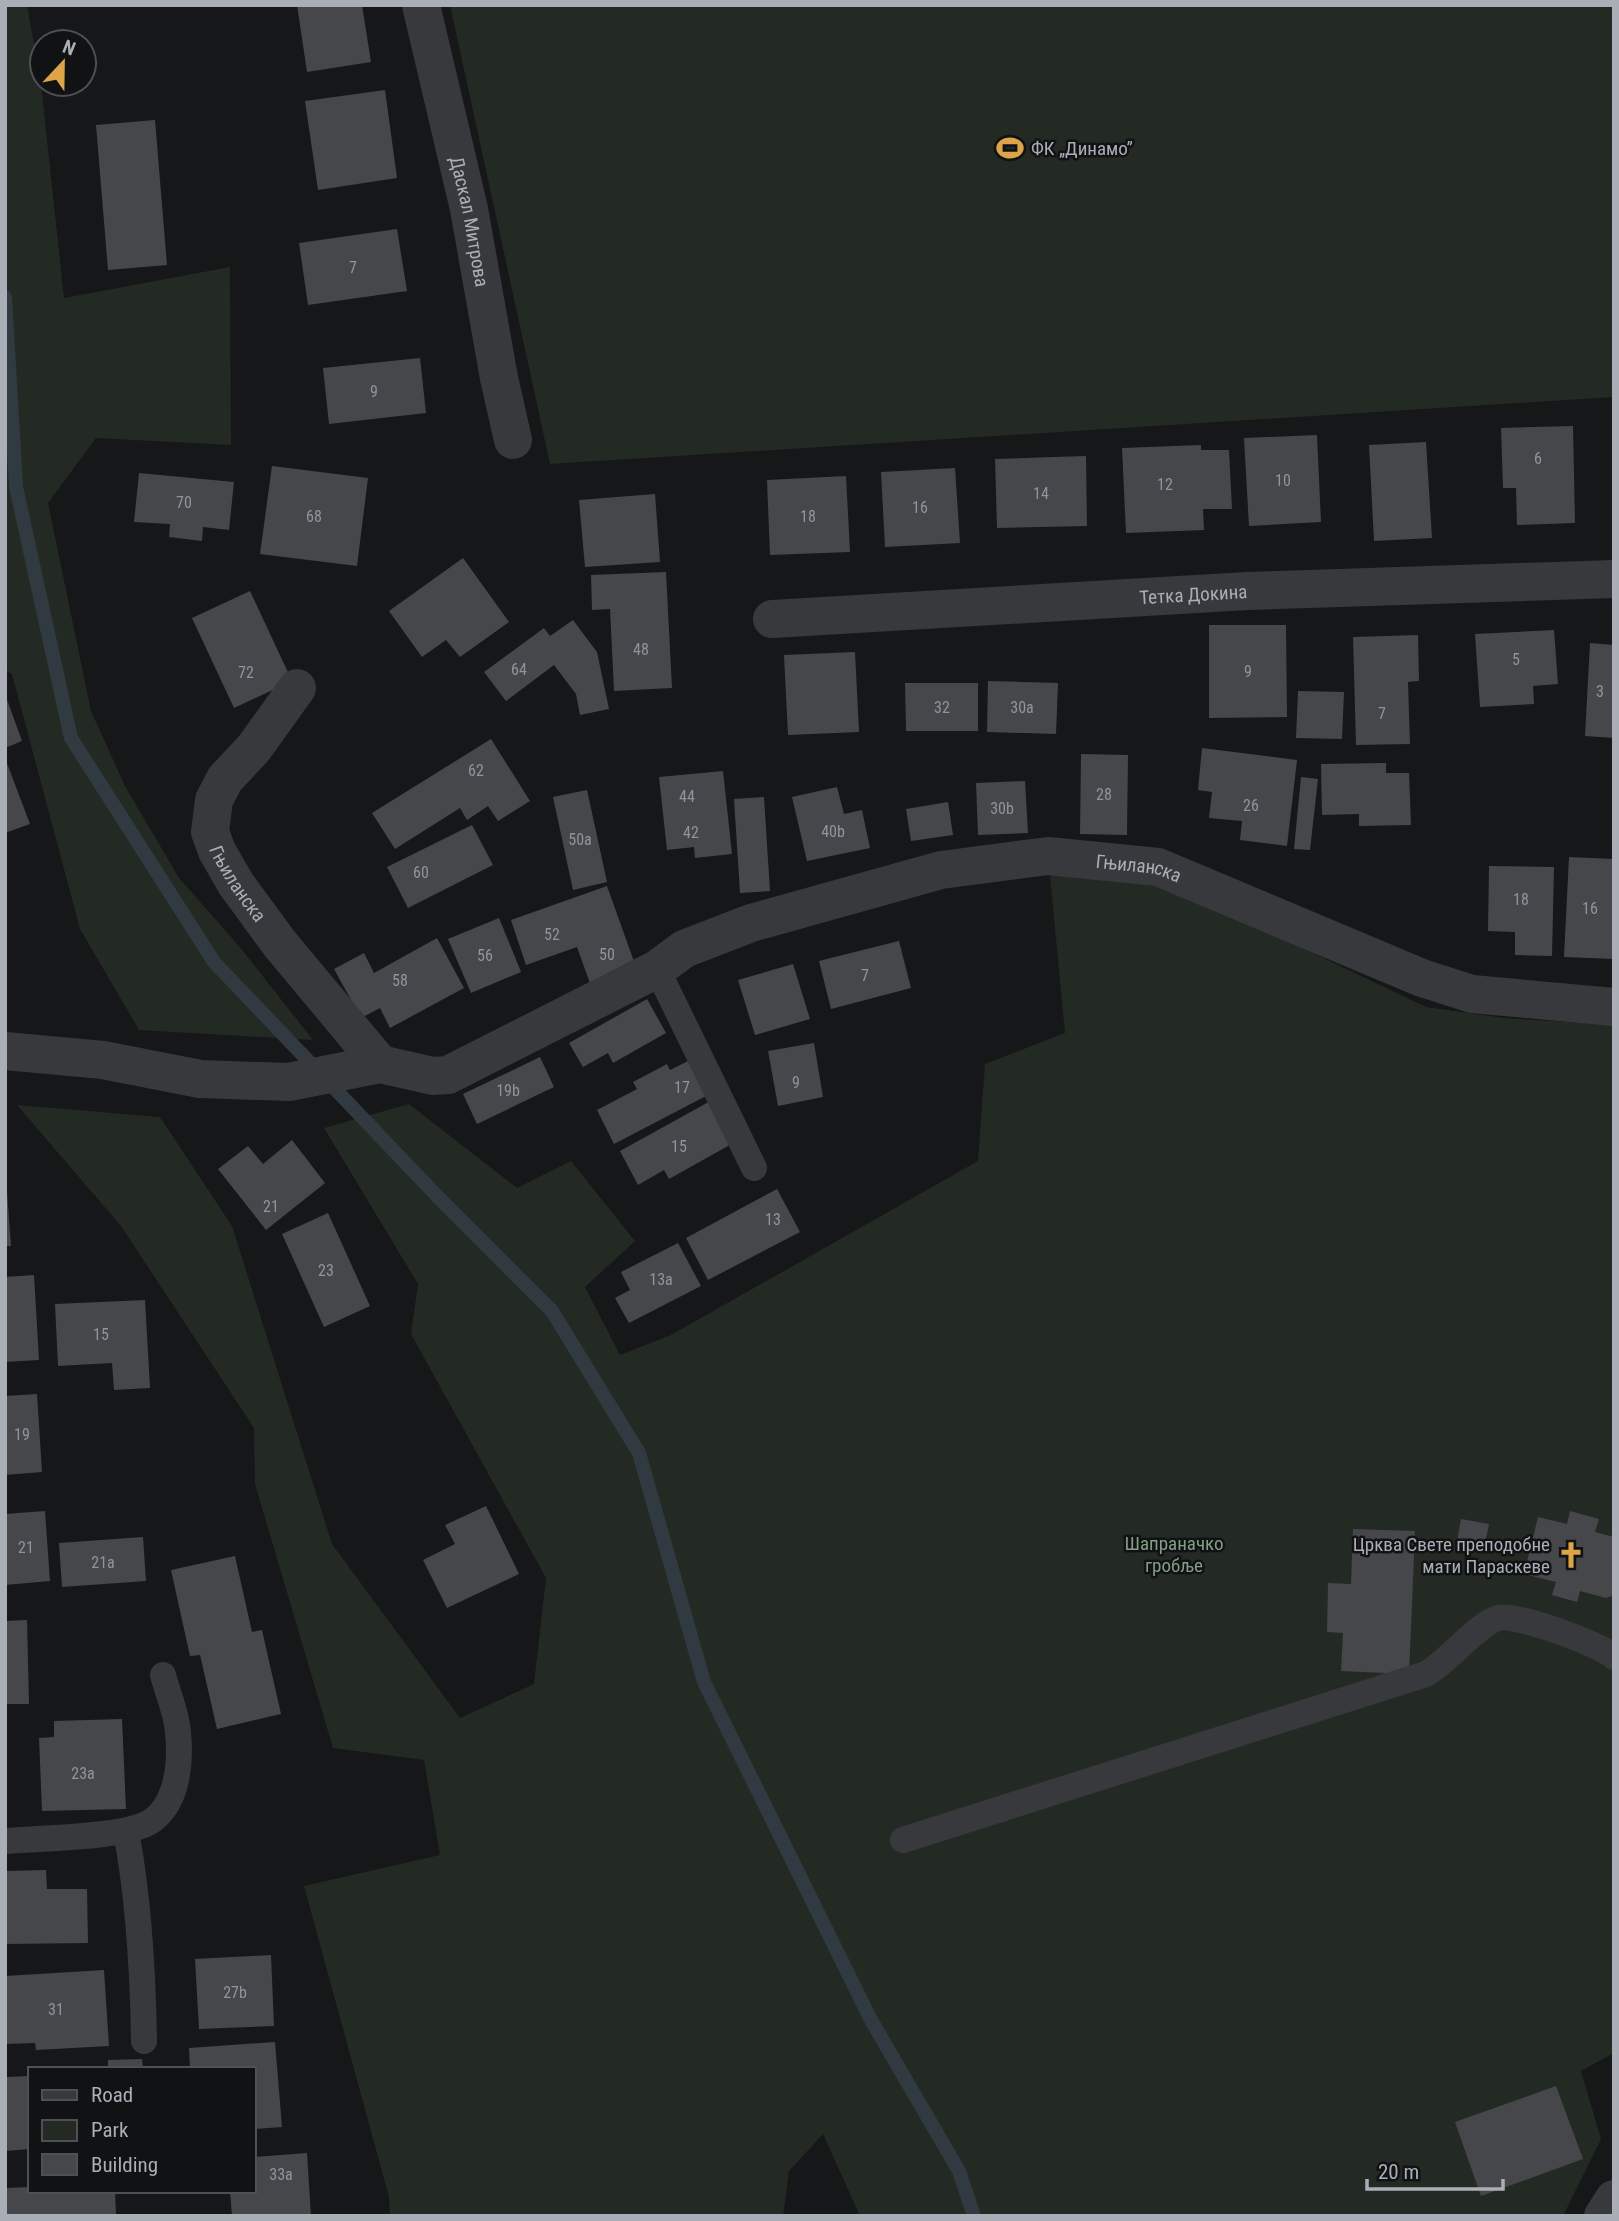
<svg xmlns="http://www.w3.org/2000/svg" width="1619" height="2221" font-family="'Roboto Condensed',sans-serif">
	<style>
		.green { fill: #232a24 }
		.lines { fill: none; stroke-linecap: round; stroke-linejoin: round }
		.stream { stroke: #313a40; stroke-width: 14 }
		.building { fill: #46474b }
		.service { stroke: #38393d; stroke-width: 26 }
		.minor { stroke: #38393d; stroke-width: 38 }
		.labels { text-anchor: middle; stroke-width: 5; stroke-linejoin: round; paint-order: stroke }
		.number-label { font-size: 16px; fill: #91949c }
		.poi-label { font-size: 19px; fill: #aaaeb7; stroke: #111213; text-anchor: start }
		.street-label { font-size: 19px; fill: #aaaeb7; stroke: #111213 }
		.park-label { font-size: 19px; fill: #839f83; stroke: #111213 }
	</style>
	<rect width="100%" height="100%" fill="#161718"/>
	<g class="green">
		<polygon points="5,5 27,5 41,84 64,298 230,267 231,445 96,438 48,503 91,711 125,786 179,878 239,946 313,1040 139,1030 80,929 12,674 5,670"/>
		<polygon points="450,5 1614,5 1614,397 550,464"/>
		<polygon points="1092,872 1187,893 1426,1007 1504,1018 1614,1025 1614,2053 1581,2071 1601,2139 1563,2216 860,2216 823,2134 789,2171 783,2216 390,2216 389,2197 304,1886 440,1855 424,1760 333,1748 255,1484 254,1428 121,1226 17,1105 160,1117 232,1226 332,1544 460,1718 534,1684 546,1578 411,1334 418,1284 324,1128 409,1104 517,1188 571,1161 635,1241 585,1287 620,1355 671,1335 978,1161 985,1064 1065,1033 1050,876"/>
	</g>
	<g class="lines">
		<polyline class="stream" points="5,297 16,487 71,738 214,962 438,1197 552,1311 639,1453 704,1682 871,2020 959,2171 974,2216"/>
	</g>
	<g class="building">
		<polygon points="297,5 362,5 371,62 307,72"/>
		<polygon points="385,90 397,178 318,190 305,101"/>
		<polygon points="155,120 167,265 108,270 96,125"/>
		<polygon points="397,229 407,291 308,305 299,243"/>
		<polygon points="420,358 426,413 329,424 323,368"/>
		<polygon points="1573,426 1575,523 1517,525 1516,488 1503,488 1501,428"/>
		<polygon points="1317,435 1321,522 1249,526 1244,438"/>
		<polygon points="1426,442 1432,538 1374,541 1369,445"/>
		<polygon points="1201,445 1201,450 1229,450 1232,509 1203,509 1204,530 1126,533 1122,448"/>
		<polygon points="1086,456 1087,526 997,528 995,459"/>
		<polygon points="272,466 368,478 357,566 260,554"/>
		<polygon points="955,468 960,543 885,547 881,472"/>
		<polygon points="139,473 234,482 229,530 203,527 202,541 169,537 170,524 134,522"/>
		<polygon points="846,476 850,552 770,555 767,480"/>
		<polygon points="655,494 660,562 585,567 579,500"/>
		<polygon points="463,558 509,622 460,657 446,640 422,657 389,611"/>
		<polygon points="666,572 672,688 614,691 610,609 592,610 591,575"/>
		<polygon points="250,591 292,681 234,708 192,618"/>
		<polygon points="573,620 597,652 609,709 580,715 576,694 554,665 506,701 484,672 544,628 550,636"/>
		<polygon points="1209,625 1286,625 1287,717 1209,718"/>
		<polygon points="1554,630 1558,684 1533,686 1534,704 1480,707 1475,634"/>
		<polygon points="1418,635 1419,681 1408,682 1410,744 1356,745 1353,637"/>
		<polygon points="1590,643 1614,645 1614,738 1585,736"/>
		<polygon points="855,652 859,732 788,735 784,655"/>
		<polygon points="988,681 1058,683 1056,734 987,732"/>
		<polygon points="905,683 978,683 978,731 906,731"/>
		<polygon points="1298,691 1344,692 1342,739 1296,738"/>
		<polygon points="5,694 22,741 5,748"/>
		<polygon points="491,739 530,801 498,821 488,806 467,820 460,808 395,849 372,813"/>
		<polygon points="1202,748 1297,760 1287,846 1240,840 1242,821 1209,818 1212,792 1198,790"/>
		<polygon points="1081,754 1128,755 1127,835 1080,834"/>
		<polygon points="5,758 30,824 5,833"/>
		<polygon points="1386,763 1386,773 1409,773 1411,825 1359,826 1359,814 1322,815 1321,764"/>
		<polygon points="723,771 732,854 695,858 694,847 667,850 659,777"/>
		<polygon points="1301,777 1318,779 1310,850 1294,849"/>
		<polygon points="1025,781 1028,833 978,835 976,783"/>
		<polygon points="837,787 844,814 862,810 870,848 807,861 792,797"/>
		<polygon points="587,790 607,882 573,890 553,797"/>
		<polygon points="764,797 770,891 740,893 734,799"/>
		<polygon points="948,802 953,835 911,841 906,809"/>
		<polygon points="472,825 493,865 408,908 387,867"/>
		<polygon points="1569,857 1614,859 1614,959 1564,957"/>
		<polygon points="1489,866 1554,867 1552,956 1515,955 1515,932 1488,931"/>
		<polygon points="607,886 637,970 591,986 577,947 526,965 511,920"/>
		<polygon points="499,918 521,972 471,993 448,939"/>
		<polygon points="437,938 464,988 390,1028 380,1008 361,1018 334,969 364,953 374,973"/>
		<polygon points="899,941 911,988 831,1009 819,961"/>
		<polygon points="793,964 810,1019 755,1035 738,980"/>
		<polygon points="647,999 666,1033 613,1063 608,1053 583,1067 569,1043"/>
		<polygon points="814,1043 823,1097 778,1106 768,1051"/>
		<polygon points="540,1057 554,1087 477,1124 463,1094"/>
		<polygon points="688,1061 706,1096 614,1144 597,1110 637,1089 633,1082 667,1064 670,1070"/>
		<polygon points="714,1099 737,1141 669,1179 664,1170 638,1185 620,1151"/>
		<polygon points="292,1140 325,1183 266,1230 218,1169 248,1146 263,1164"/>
		<polygon points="777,1189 800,1232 708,1280 686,1238"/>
		<polygon points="5,1191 7,1191 11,1246 5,1246"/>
		<polygon points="328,1213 370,1306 324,1327 282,1234"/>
		<polygon points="678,1243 701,1286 629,1323 615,1298 630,1290 621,1272"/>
		<polygon points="34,1275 39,1360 5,1362 5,1277"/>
		<polygon points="145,1300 150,1388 114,1390 112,1363 58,1366 55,1304"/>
		<polygon points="37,1394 42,1472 5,1475 5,1396"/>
		<polygon points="486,1506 519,1574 447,1608 423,1560 455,1544 445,1525"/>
		<polygon points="45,1511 50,1581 5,1585 5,1514"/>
		<polygon points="1570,1511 1599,1519 1595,1532 1614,1537 1614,1595 1606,1598 1580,1591 1577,1602 1552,1595 1556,1582 1524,1574 1538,1517 1567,1524"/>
		<polygon points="1461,1519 1489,1524 1483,1553 1456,1548"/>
		<polygon points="1353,1529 1415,1531 1409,1674 1341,1671 1343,1633 1327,1632 1328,1583 1351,1584"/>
		<polygon points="143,1537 146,1581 62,1587 59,1543"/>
		<polygon points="235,1556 252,1632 262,1630 281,1714 217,1729 200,1655 190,1656 171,1570"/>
		<polygon points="27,1620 29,1704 5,1704 5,1621"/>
		<polygon points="122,1719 126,1809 42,1811 39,1738 54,1737 54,1721"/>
		<polygon points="46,1870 47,1889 87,1889 88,1943 5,1944 5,1871"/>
		<polygon points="271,1955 274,2026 199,2029 195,1959"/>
		<polygon points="104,1970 109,2046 36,2050 35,2043 5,2044 5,1976"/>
		<polygon points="275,2042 282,2127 254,2129 254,2069 190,2069 189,2048"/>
		<polygon points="142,2059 143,2069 108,2069 108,2060"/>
		<polygon points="30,2076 30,2149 5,2151 5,2077"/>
		<polygon points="1556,2086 1583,2159 1481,2196 1455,2122"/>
		<polygon points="307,2153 311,2216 232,2216 230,2191 254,2191 254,2157"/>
		<polygon points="30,2187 30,2191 115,2191 116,2216 5,2216 5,2188"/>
	</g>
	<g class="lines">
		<g class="service">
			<polyline points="657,969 754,1168"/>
			<path d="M126,1831C139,1901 143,1970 144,2041"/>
			<path d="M903,1840L1426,1674C1449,1661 1477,1624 1498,1618C1515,1613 1600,1644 1614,1657"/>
			<path d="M5,1841C40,1838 122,1838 150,1822C178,1804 181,1762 178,1733C177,1714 168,1694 163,1675"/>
		</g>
		<g class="minor">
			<path id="s1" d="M421,5L469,209L499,378L513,440"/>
			<path id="s2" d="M772,619L1247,591L1614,579"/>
			<path id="s3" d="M297,688L254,748L225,779L214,800L210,832L217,851L236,884L280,944L380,1064"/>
			<path id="s4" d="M5,1051L103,1060L200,1079L289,1082L380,1064L433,1076L448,1075L657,969L684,949L751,923L941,870L1048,856L1158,867L1422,978L1472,994L1614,1007"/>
			<polyline points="1603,2216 1614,2199"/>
		</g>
	</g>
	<defs>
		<symbol id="stadium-bare" viewBox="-9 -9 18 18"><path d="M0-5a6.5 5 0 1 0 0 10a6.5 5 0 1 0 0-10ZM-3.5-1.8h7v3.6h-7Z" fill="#dea448" stroke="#111213" stroke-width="2.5" paint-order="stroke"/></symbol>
		<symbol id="church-bare" viewBox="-9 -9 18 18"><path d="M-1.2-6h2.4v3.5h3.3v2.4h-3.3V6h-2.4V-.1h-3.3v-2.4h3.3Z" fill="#dea448" stroke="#111213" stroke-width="2.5" paint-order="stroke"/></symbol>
	</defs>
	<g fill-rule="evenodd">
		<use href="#stadium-bare" x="991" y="129" width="38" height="38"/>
		<use href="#church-bare" x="1552" y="1536" width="38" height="38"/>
	</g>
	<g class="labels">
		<g class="number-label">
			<text x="353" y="273">7</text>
			<text x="374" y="397">9</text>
			<text x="1538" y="464">6</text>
			<text x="1283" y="486">10</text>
			<text x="1165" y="490">12</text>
			<text x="1041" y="499">14</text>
			<text x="184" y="508">70</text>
			<text x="920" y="513">16</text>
			<text x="314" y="522">68</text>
			<text x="808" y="522">18</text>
			<text x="641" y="655">48</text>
			<text x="1516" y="665">5</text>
			<text x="519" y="675">64</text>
			<text x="1248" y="677">9</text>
			<text x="246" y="678">72</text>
			<text x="1600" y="697">3</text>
			<text x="942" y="713">32</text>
			<text x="1022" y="713">30a</text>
			<text x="1382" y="719">7</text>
			<text x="476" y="776">62</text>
			<text x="1104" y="800">28</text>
			<text x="687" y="802">44</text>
			<text x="1251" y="811">26</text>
			<text x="1002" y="814">30b</text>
			<text x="833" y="837">40b</text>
			<text x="691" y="838">42</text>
			<text x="580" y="845">50a</text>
			<text x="421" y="878">60</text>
			<text x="1521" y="905">18</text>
			<text x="1590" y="914">16</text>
			<text x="552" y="940">52</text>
			<text x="607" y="960">50</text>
			<text x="485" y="961">56</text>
			<text x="865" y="981">7</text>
			<text x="400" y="986">58</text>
			<text x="796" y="1088">9</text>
			<text x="682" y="1093">17</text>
			<text x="508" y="1096">19b</text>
			<text x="679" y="1152">15</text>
			<text x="271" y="1212">21</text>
			<text x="773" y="1225">13</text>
			<text x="326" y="1276">23</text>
			<text x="661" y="1285">13a</text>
			<text x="101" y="1340">15</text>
			<text x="22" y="1440">19</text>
			<text x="26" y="1553">21</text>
			<text x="103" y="1568">21a</text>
			<text x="83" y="1779">23a</text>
			<text x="235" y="1998">27b</text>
			<text x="56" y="2015">31</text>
			<text x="281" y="2180">33a</text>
		</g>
		<g class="poi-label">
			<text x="1031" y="155">ФК „Динамо”</text>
			<text x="1550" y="1551" text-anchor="end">Црква Свете преподобне<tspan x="1550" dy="22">мати Параскеве</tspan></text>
		</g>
		<g class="street-label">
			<text dy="7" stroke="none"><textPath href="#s1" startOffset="222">Даскал Митрова</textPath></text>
			<text dy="7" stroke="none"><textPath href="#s2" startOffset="422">Тетка Докина</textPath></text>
			<text dy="7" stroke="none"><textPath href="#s4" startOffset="1185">Гњиланска</textPath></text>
			<text dy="7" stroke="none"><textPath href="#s3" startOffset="231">Гњиланска</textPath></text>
		</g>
		<g class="park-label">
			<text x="1174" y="1550">Шапраначко<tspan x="1174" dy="22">гробље</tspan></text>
		</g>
	</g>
	<rect width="1619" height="2221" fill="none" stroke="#aaaeb7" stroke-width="14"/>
	<rect x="28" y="2067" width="228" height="126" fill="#111213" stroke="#4e5055" stroke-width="2"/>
	<rect x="42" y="2090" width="35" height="10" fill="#38393d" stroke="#4e5055" stroke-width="2"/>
	<text x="91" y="2102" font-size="21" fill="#aaaeb7">Road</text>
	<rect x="42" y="2120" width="35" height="21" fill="#232a24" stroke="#4e5055" stroke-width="2"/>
	<text x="91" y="2137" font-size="21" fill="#aaaeb7">Park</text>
	<rect x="42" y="2154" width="35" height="21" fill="#46474b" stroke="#4e5055" stroke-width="2"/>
	<text x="91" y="2172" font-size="21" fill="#aaaeb7">Building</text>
	<g transform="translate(63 63) rotate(22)"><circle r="33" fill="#111213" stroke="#4e5055" stroke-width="2"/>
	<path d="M0-5L12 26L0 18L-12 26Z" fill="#dea448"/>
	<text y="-10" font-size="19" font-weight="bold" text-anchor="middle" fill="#aaaeb7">N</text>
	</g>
	<path d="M1367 2179v10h136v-10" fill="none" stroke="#aaaeb7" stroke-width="3.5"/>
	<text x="1378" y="2179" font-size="21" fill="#aaaeb7" stroke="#111213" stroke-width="5" paint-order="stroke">20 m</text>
</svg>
